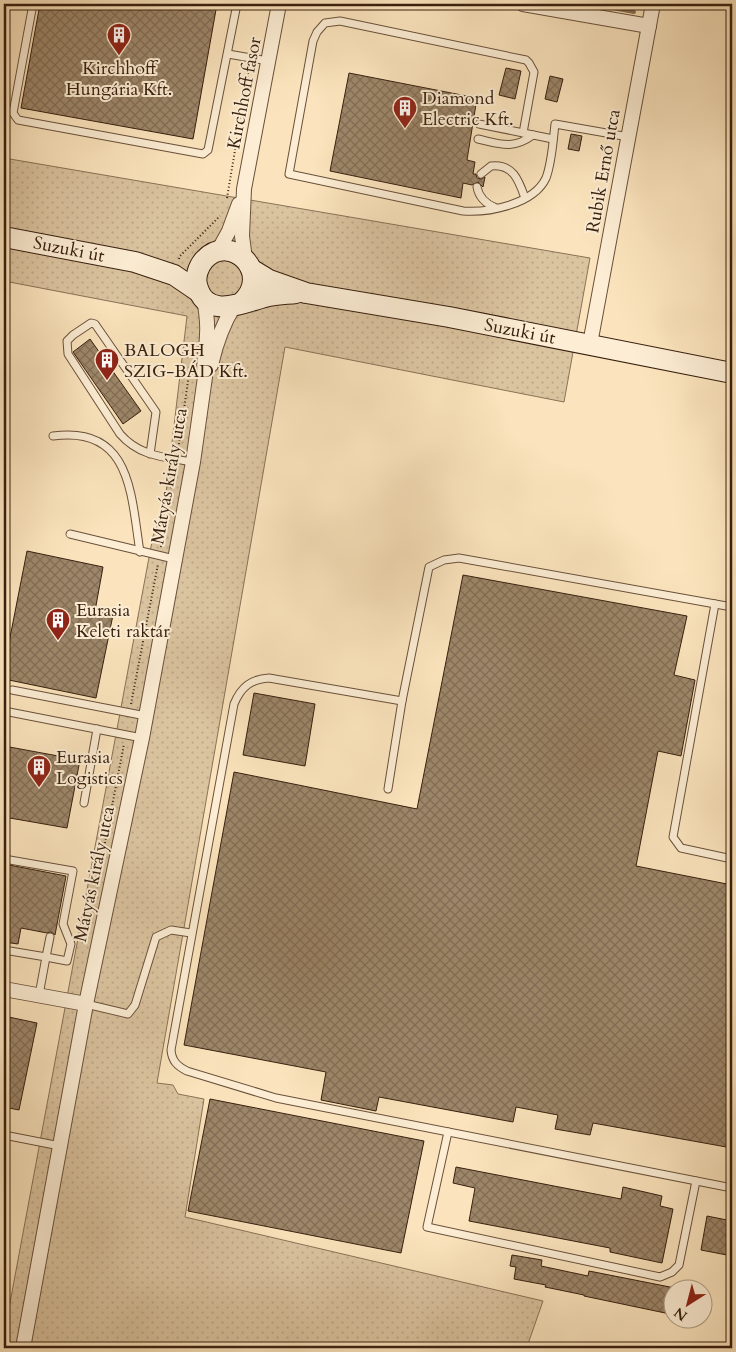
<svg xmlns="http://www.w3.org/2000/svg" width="736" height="1352" font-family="Cardo,serif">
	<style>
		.grass { fill: url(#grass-dots); stroke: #897257 }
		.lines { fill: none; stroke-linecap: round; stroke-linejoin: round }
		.stream { stroke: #856d54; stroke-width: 4 }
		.building { fill: url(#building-cross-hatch); stroke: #38200f }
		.lane-casing { stroke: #69513a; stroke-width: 9 }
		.street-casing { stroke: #69513a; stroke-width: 16 }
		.secondary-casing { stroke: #38200f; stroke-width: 22 }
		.path { stroke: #38200f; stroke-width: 2; stroke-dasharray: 1 2.5; stroke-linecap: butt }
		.lane { stroke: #fcedd4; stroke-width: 7 }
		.street { stroke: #fcedd4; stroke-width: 14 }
		.secondary { stroke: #fcedd4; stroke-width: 20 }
		.labels { text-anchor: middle; stroke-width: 4; stroke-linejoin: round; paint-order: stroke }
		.poi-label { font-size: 18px; fill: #38200f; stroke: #fcedd4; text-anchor: start }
		.street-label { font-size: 18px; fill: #38200f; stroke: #fcedd4 }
	</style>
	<defs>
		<pattern id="grass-dots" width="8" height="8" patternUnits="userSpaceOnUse" patternTransform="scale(1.25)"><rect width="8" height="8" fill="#dac39f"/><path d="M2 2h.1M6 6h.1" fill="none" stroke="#bca788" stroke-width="1.8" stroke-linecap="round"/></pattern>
		<pattern id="building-cross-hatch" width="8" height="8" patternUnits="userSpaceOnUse" patternTransform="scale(1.25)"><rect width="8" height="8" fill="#9d8669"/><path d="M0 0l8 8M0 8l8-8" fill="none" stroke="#816d55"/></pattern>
	</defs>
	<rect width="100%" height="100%" fill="#fbe4bd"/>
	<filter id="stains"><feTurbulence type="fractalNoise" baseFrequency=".004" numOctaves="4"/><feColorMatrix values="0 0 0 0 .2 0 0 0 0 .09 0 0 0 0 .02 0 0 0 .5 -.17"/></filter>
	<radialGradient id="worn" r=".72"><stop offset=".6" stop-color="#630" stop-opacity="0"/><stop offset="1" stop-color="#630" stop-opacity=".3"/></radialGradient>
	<polygon class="grass" points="4,158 590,258 564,402 285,347 157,1083 173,1085 178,1094 204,1099 185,1217 543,1301 528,1344 557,1348 4,1348 4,1335 153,536 164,510 187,316 4,281"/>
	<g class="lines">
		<polyline class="stream" points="592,4 634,12"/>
	</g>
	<g class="building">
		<polygon points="40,4 217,4 193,139 21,108"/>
		<polygon points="506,68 521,71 515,99 499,95"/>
		<polygon points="349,73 477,98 467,160 475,162 473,174 476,174 477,178 481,179 485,177 483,187 478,182 472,185 463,183 461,198 330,171"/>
		<polygon points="550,76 563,79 557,102 545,99"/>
		<polygon points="571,134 582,136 579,151 568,149"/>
		<polygon points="90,339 141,411 123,424 73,352"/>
		<polygon points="27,551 103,567 95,611 113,615 96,698 4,679 4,668"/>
		<polygon points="463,575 687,616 674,675 695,680 681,756 658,751 636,866 732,885 732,1148 593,1123 590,1135 555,1129 558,1115 516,1107 513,1122 379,1097 376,1111 321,1100 326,1072 184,1045 234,772 417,809"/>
		<polygon points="254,693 315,704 305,766 243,755"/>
		<polygon points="4,746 80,760 67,828 4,817"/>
		<polygon points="4,864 66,876 55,935 51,932 47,933 21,928 18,944 4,942"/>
		<polygon points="4,1016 37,1023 19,1110 4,1107"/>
		<polygon points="210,1099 424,1141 401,1253 188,1211"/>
		<polygon points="456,1167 621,1199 623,1187 662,1196 660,1206 673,1209 662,1263 610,1252 610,1248 469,1221 475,1188 453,1183"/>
		<polygon points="707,1216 732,1221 732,1256 701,1250"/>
		<polygon points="512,1255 542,1260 541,1266 588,1276 589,1271 675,1288 670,1314 584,1296 584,1295 545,1287 546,1285 514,1279 516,1267 510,1266"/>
	</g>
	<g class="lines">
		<defs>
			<g id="lane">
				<polyline points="33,4 13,113 18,120 203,154 208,150 237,4"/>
				<polyline points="228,54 268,61"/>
				<polyline points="479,124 553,139"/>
				<path d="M523,133L534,72L529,63L526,60L340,21L325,23L317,32L313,41L289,174L463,211C489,213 534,204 546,178C552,162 553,141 555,124L629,137"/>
				<path d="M478,139C500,144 513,150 533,135"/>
				<path d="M481,174L491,166C513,163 519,181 525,198"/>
				<path d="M477,187C479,198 486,204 496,208"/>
				<path d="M53,436C132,425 131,496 140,552"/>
				<path d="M150,454L156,412L95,324L91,323L73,335L67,341L68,354L120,434C140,457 165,457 193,462"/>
				<polyline points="70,534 174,559"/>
				<polyline points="715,604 673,837 681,848 732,859"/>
				<polyline points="12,690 146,716"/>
				<path d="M402,701L269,678C251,679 241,687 234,704L171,1050C172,1061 177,1066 187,1071L276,1098L732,1188"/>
				<polyline points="4,711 142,738"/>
				<polyline points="388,789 402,701 429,567 444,560 459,558 732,607"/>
				<polyline points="84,803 97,729"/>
				<polyline points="4,859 73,871 63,924 71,944 67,961 46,957 39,995"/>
				<polyline points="4,950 46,957 50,937"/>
				<polyline points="86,1004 128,1014 135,1005 156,937 171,930 191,933"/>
				<polyline points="448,1132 427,1227 660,1277 672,1272 679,1265 696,1181"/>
				<polyline points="4,1135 60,1146"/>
			</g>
			<g id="street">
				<polyline points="523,4 649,26"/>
				<polyline points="218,251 229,231 239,204"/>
				<polyline points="245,259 242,236 244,189 279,4"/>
				<polyline points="590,344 653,4"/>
				<path d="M211,365C216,343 222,325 234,306"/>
				<polyline points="4,989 86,1004"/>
				<path d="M23,1348L86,1004L142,738L193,462L205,377C202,362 207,349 207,334C208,322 206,310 204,298"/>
			</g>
			<g id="secondary">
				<polyline points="4,237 135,262 174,275 199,292"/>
				<polyline points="251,269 269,280 306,293 449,317 732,373"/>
				<path d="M241,303C274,274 231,231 204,260C198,267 195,277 197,285C206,322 246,301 269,296C278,294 287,294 296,293"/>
			</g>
		</defs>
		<use href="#lane" class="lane-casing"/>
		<use href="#street" class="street-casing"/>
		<use href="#secondary" class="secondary-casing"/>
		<g class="path">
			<polyline points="227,198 249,67"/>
			<polyline points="179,259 180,256 220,216"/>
			<polyline points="178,451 190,367"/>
			<polyline points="161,547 175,468"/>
			<polyline points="131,704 158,564"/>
			<polyline points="99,874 124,744"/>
		</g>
		<use href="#lane" class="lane"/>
		<use href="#street" class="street"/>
		<use href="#secondary" class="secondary"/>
	</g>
	<defs>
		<symbol id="building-pin" viewBox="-11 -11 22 30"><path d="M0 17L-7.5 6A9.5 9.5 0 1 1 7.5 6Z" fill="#8f2418" stroke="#fcedd4"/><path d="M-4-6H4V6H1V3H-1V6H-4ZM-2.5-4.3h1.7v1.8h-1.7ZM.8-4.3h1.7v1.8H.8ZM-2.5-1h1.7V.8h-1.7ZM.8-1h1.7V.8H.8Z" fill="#fff"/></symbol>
	</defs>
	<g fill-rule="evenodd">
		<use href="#building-pin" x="105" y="21" width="28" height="38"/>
		<use href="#building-pin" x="391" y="94" width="28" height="38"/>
		<use href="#building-pin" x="93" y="346" width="28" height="38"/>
		<use href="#building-pin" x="44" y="606" width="28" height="38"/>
		<use href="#building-pin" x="25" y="753" width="28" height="38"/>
	</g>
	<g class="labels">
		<g class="poi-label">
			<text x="119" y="74" text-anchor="middle">Kirchhoff<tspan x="119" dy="21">Hungária Kft.</tspan></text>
			<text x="422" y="104">Diamond<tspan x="422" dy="21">Electric Kft.</tspan></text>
			<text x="124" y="356">BALOGH<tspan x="124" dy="21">SZIG-BÁD Kft.</tspan></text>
			<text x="76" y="616">Eurasia<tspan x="76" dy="21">Keleti raktár</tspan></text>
			<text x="56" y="763">Eurasia<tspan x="56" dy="21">Logistics</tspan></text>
		</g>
		<g class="street-label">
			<text transform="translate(244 93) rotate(-79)" y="6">Kirchhoff fasor</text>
			<text transform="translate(603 171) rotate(-80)" y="6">Rubik Ernő utca</text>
			<text transform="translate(69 249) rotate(11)" y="6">Suzuki út</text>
			<text transform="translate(520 331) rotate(11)" y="6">Suzuki út</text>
			<text transform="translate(169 476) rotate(-80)" y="6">Mátyás király utca</text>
			<text transform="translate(94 874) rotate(-78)" y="6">Mátyás király utca</text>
		</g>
	</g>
	<rect width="736" height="1352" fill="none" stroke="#fbe4bd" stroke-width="20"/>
	<rect x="5" y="5" width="726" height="1342" fill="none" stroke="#38200f" stroke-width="2.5"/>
	<rect x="10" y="10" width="716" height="1332" fill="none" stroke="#38200f"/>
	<g transform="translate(688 1304) rotate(216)"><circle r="24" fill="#fcedd4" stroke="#ae9b85"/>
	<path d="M0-4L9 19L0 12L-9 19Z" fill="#8f2418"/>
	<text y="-8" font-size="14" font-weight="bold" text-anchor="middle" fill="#38200f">N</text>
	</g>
	<rect width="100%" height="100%" filter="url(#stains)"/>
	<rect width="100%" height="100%" fill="url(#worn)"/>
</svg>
